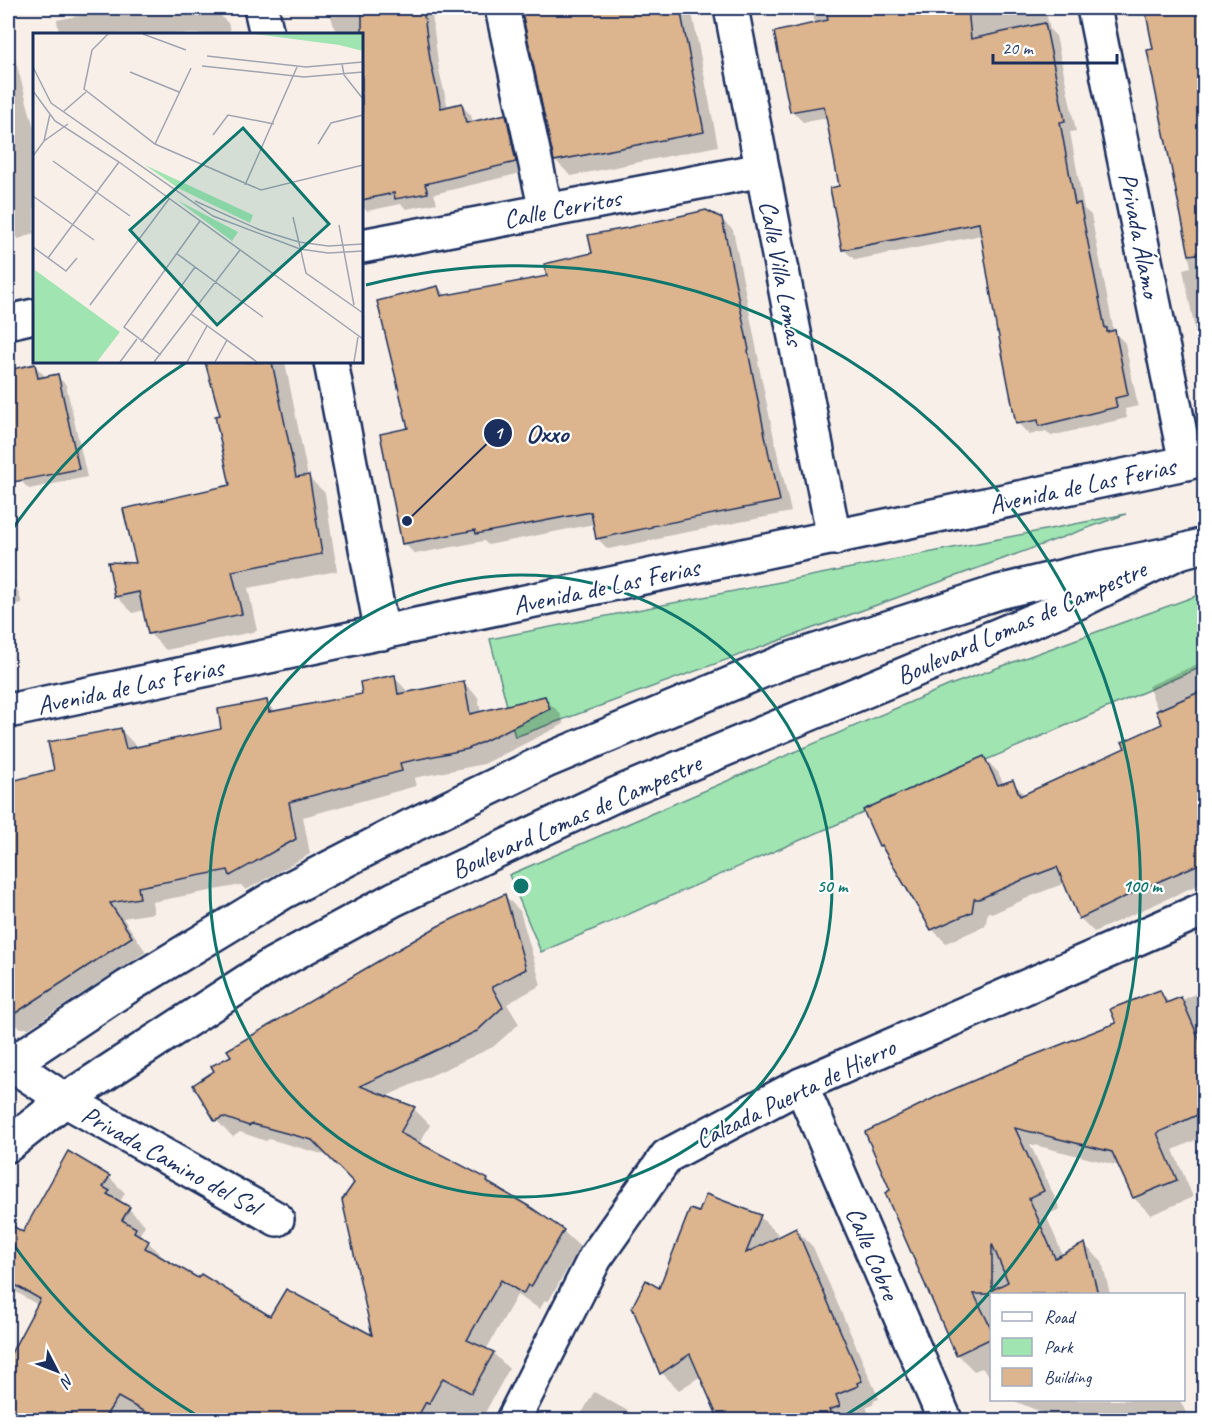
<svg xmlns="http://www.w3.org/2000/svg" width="1212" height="1428" font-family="Caveat,sans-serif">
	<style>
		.green { fill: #a0e5b1; stroke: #5e8a88; stroke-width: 1.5 }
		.shadow { fill: #0003 }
		.building { fill: #dcb48d; stroke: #1b2f5e; stroke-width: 1.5; fill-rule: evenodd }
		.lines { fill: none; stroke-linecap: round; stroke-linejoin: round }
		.street-casing { stroke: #1b2f5e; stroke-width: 38 }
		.secondary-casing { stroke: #1b2f5e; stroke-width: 38 }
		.street { stroke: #fff; stroke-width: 33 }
		.secondary { stroke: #fff; stroke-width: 33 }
		.ring { fill: none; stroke: #0f766e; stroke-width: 3 }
		.labels { text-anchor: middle; stroke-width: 4.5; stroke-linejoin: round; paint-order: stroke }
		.street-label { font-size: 26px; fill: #1b2f5e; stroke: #fff }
		.inset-road { fill: none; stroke: #a0a3b1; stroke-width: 1.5 }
		.view { fill: #0f766e; fill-opacity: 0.15; stroke: #0f766e; stroke-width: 3 }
		.inset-edge { fill: none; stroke: #1b2f5e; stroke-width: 3 }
		.centre { fill: #0f766e; stroke: #fff; stroke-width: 3 }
		.ring-label { font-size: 18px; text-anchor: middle; font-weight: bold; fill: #0f766e; stroke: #fff; stroke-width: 4.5; stroke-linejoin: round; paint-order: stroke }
		.leader { fill: none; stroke: #1b2f5e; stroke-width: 2 }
		.callout-dot { fill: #1b2f5e; stroke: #fff; stroke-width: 2 }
		.mark-label { font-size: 18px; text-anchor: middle; font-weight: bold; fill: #fff }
		.callout-label { font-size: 27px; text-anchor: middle; font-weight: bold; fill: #1b2f5e; stroke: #fff; stroke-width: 4.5; stroke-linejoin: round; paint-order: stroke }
	</style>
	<rect width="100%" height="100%" fill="#f8f0e8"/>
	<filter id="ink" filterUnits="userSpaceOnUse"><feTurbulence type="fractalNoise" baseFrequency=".0167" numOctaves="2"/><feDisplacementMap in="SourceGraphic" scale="12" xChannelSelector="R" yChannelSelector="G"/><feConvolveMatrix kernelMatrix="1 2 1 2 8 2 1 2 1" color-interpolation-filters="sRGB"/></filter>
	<g filter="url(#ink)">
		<g class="green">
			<polygon points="1126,514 515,737 490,639"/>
			<polygon points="1204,593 1204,666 541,952 509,875 950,685"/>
		</g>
		<g class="shadow">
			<polygon points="118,8 192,8 194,15 216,11 228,23 231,34 59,34 57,20"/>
			<polygon points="326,8 426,8 432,15 439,70 448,108 461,105 471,115 473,123 505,116 515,126 525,172 434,194 437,203 406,209 401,204 367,211 362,207 362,34 336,34 331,16 327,12"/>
			<polygon points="525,8 691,8 718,146 571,176 556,161 542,95"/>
			<polygon points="811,8 1045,8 1050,30 1056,36 1076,131 1070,132 1084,209 1091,215 1114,332 1125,343 1138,406 1125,409 1127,418 1051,436 1046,431 1029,435 1018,423 982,235 855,260 843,249 841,187 828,118 803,122 792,111 815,24"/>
			<polygon points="1147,8 1204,8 1204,340 1195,330 1183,269 1191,267 1186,242 1188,242"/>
			<polygon points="8,37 10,40 34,128 34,233 19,239 13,233 8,234"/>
			<polygon points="721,219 733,230 759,361 758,362 781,471 782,472 791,512 662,537 663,538 608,549 597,538 594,524 488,545 484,541 415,554 404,543 410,429 438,287 447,296 548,278"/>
			<polygon points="207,362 285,362 308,477 325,493 337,571 248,588 257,631 166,650 149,633 144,610 133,613 116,596 138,565 232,486 222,416"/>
			<polygon points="35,366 44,375 45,378 57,376 66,385 87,477 29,489 20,480 8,422 8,372"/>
			<polygon points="8,561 22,603 8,606"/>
			<polygon points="1204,661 1204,882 1094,932 1080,918 1065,883 1034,895 994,913 988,912 985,926 946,943 932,929 886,851 880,845 984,758 998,772 1004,785 1012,782 1025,795 1127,749 1164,725 1148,686"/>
			<polygon points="394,677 409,693 463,682 478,697 481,713 544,698 560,713 564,724 484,764 414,778 416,786 303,817 310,854 246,890 241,885 152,902 154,913 123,918 146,952 29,1028 21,1028 8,1020 8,791 18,788 56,771 120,729 135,745 136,749 223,730 266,702 276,712 364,695"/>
			<polygon points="504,895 520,911 541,985 507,1004 519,1024 493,1047 385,1097 414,1109 430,1125 419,1144 487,1180 495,1189 563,1231 580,1247 548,1302 545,1300 540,1309 517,1295 486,1350 493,1353 509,1369 481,1420 8,1420 8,1362 38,1305 8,1287 8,1225 24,1235 109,1177 125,1193 119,1203 129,1209 145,1225 140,1234 164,1258 163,1260 270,1318 374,1338 356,1182 329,1156 269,1139 266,1141 240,1132 233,1137 216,1120 195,1085"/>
			<polygon points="1204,990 1204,1136 1173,1150 1193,1197 1151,1215 1134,1198 1120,1166 1030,1144 1060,1209 1046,1215 1063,1256 1085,1245 1102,1262 1110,1294 992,1294 992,1378 982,1368 974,1371 957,1354 887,1193 1118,1024 1159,992 1170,1003 1182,1000"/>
			<polygon points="707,1196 760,1217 778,1234 775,1241 796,1230 813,1247 879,1399 873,1401 874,1403 866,1407 872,1420 729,1420 716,1392 701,1376 679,1390 662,1373 633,1307 660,1290 700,1214"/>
			<polygon points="594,1392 644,1420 578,1420"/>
			<polygon points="1012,1400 1180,1400 1189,1420 1060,1420"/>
		</g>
		<g class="building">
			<polygon points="362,8 423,8 430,59 441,108 462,103 466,123 506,114 516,162 425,184 428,193 395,199 394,193 362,200"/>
			<polygon points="521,8 680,8 704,132 554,161"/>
			<polygon points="826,8 968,8 971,39 1045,23 1065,121 1060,122 1075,204 1080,203 1105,328 1107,328 1107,332 1115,330 1128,395 1115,398 1117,407 1039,426 1038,420 1016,424 998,332 997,332 979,223 842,250 830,188 839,186 824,106 790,112 774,32 828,20"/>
			<polygon points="1145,8 1204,8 1204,253 1189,255 1147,50 1153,49"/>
			<polygon points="706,210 722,218 749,350 748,351 770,460 771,459 780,501 652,526 652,527 596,539 591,512 476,534 475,530 402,544 380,434 408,428 377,301 438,286 441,296 547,276 544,264 592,253 588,235 627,228"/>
			<polygon points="205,362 272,362 296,477 309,475 322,554 232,571 242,614 148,634 139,592 115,597 108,562 136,563 123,509 230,485 215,416 220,415"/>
			<polygon points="35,364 38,378 58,374 79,469 8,483 8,370"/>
			<polygon points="395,675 398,694 464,681 470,714 545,696 550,709 468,749 400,763 402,771 289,802 296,839 230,876 228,870 138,887 140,898 110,903 132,937 8,1018 8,782 54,770 48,742 121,728 126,749 221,729 218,709 267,700 269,712 362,694 360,682"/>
			<polygon points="1204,690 1204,862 1139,890 1079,919 1057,867 1020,881 979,899 974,899 972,912 931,930 881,845 879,846 863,810 984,756 998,785 1013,780 1020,796 1125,748 1122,742 1162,724 1156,711"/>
			<polygon points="505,894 526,969 492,987 503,1007 477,1031 360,1086 415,1107 400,1133 488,1179 487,1182 530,1207 564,1230 531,1287 528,1285 523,1294 501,1280 467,1340 494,1352 471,1393 443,1378 429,1403 426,1402 416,1420 159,1420 118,1397 103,1420 8,1420 8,1359 40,1299 8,1281 8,1223 23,1232 68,1151 110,1176 103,1187 110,1191 107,1194 130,1207 122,1220 136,1228 134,1232 149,1241 145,1248 198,1278 201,1274 270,1316 286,1289 372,1335 342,1200 354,1183 312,1140 252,1124 249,1126 223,1117 215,1121 193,1085 214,1071 211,1066 231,1056 227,1050 416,939 438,926"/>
			<path d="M1160,990L1166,1003L1181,997L1204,1050V1112L1157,1133L1177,1180L1133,1198L1112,1152L1015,1128L1044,1191L1029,1198L1055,1258L1085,1243L1098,1294H974L992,1330V1338L956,1355L885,1193L890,1190L865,1132L940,1095L1019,1061L1116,1023L1110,1009ZM992,1244L1008,1282L992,1290Z"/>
			<polygon points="706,1194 761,1215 746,1253 796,1228 862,1381 857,1383 858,1386 836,1395 840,1406 829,1410 834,1420 719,1420 690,1354 660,1374 632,1307 646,1280 659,1288 690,1209 699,1212"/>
		</g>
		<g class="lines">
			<defs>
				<g id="street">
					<polyline points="261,8 267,34"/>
					<polyline points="502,8 546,211"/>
					<polyline points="731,8 834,538"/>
					<polyline points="1094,8 1186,463"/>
					<polyline points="362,246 762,170"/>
					<polyline points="8,322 34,316"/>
					<polyline points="331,362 382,633"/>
					<polyline points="8,1062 65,1100 277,1219"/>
					<polyline points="801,1085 945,1420"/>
				</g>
				<g id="secondary">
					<polyline points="8,711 1204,459"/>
					<polyline points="8,1066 127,987 285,891 413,825 548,760 788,660 999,592 1077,573 1179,552 1204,545"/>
					<polyline points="8,1145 65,1100 272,965 394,899 617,794 1078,602 1179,552"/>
					<polyline points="513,1420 595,1258 667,1156 801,1085 1204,909"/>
				</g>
			</defs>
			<use href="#street" class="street-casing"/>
			<use href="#secondary" class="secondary-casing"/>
			<use href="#street" class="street"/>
			<use href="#secondary" class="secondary"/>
		</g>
	</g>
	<g class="ring">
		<circle cx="521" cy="886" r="311"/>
		<path d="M201 1418A621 621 0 0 1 9 1238M9 534A621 621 0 0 1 187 362M366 285A621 621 0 0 1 841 1418"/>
	</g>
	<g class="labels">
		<g class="street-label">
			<text transform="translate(562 208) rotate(-11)" y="9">Calle Cerritos</text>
			<text transform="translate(1140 235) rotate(79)" y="9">Privada Álamo</text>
			<text transform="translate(782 273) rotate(79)" y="9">Calle Villa Lomas</text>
			<text transform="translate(1082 485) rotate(-12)" y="9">Avenida de Las Ferias</text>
			<text transform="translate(606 586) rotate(-12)" y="9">Avenida de Las Ferias</text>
			<text transform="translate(1021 622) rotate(-24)" y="9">Boulevard Lomas de Campestre</text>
			<text transform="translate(130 686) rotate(-12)" y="9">Avenida de Las Ferias</text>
			<text transform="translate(576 816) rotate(-24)" y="9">Boulevard Lomas de Campestre</text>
			<text transform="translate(795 1093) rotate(-26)" y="9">Calzada Puerta de Hierro</text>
			<text transform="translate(171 1160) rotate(29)" y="9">Privada Camino del Sol</text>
			<text transform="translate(873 1253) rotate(67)" y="9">Calle Cobre</text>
		</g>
	</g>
	<g transform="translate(33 33)">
		<rect width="330" height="330" fill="#f8f0e8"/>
		<path d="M222,1H330V18L306,12ZM112,132L220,182L217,190L145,155ZM144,167L205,199L199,208ZM2,237L87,299L64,329H0Z" fill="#a0e5b1"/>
		<path class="inset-road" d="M75,1L59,17L51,56L122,111L228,157L330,132M110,1L153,17M174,23L273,34L330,29M309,31L311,42L330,66M169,33L271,44L330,39M0,34L18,70L180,183L267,216L295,220L330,218M97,39L146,59M0,58L22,88L86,129L330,306M31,78L53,59M180,102L195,82L241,91M11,108L17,81M122,111L158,35M285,111L298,90L330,82M0,123L11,108L35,91M20,128L97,183M212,152L264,34M0,163L61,207M162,168L227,197L266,209L295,213L330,211M260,184L273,240L330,280M306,192L321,272M0,214L33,238L44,225M143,220L230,284M15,225L86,129M57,272L136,166M158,281L224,329M108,309L162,234M128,322L91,294L167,188M87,329L104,306M121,329L207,217M154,329L174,293M182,329L194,307M321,329L325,304"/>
		<path class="view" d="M210,95L296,191L184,292L97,197Z"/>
		<rect width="330" height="330" class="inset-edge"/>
	</g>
	<circle cx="521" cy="886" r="9" class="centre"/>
	<g class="ring-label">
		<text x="832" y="892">50 m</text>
		<text x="1142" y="892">100 m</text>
	</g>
	<path class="leader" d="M407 521L498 433"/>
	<g class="callout-dot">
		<circle cx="407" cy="521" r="6"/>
		<circle cx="498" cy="433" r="15"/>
	</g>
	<g class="mark-label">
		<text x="498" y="439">1</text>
	</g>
	<g class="callout-label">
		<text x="547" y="442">Oxxo</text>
	</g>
	<rect width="1212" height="1428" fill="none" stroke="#fff" stroke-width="30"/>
	<rect x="15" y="15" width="1182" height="1398" fill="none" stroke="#1b2f5e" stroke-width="2" filter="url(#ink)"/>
	<rect x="990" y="1293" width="195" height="108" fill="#ffffff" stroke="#a4acbf" stroke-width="1.5"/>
	<rect x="1002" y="1312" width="30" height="9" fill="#ffffff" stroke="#a4acbf" stroke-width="1.5"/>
	<text x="1044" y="1323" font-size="18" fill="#1b2f5e">Road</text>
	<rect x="1002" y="1338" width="30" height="18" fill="#a0e5b1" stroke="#a4acbf" stroke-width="1.5"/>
	<text x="1044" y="1353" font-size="18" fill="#1b2f5e">Park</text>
	<rect x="1002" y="1368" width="30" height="18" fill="#dcb48d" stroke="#a4acbf" stroke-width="1.5"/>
	<text x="1044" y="1383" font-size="18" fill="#1b2f5e">Building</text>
	<g transform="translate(57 1371) rotate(132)" stroke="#ffffff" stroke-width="4.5" paint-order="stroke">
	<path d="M0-4.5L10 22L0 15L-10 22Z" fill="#1b2f5e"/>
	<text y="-9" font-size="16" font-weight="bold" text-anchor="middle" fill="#1b2f5e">N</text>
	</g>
	<path d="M993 54v9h124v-9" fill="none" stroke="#1b2f5e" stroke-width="3"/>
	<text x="1002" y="54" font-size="18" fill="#1b2f5e" stroke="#ffffff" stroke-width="4.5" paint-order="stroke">20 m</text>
</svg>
